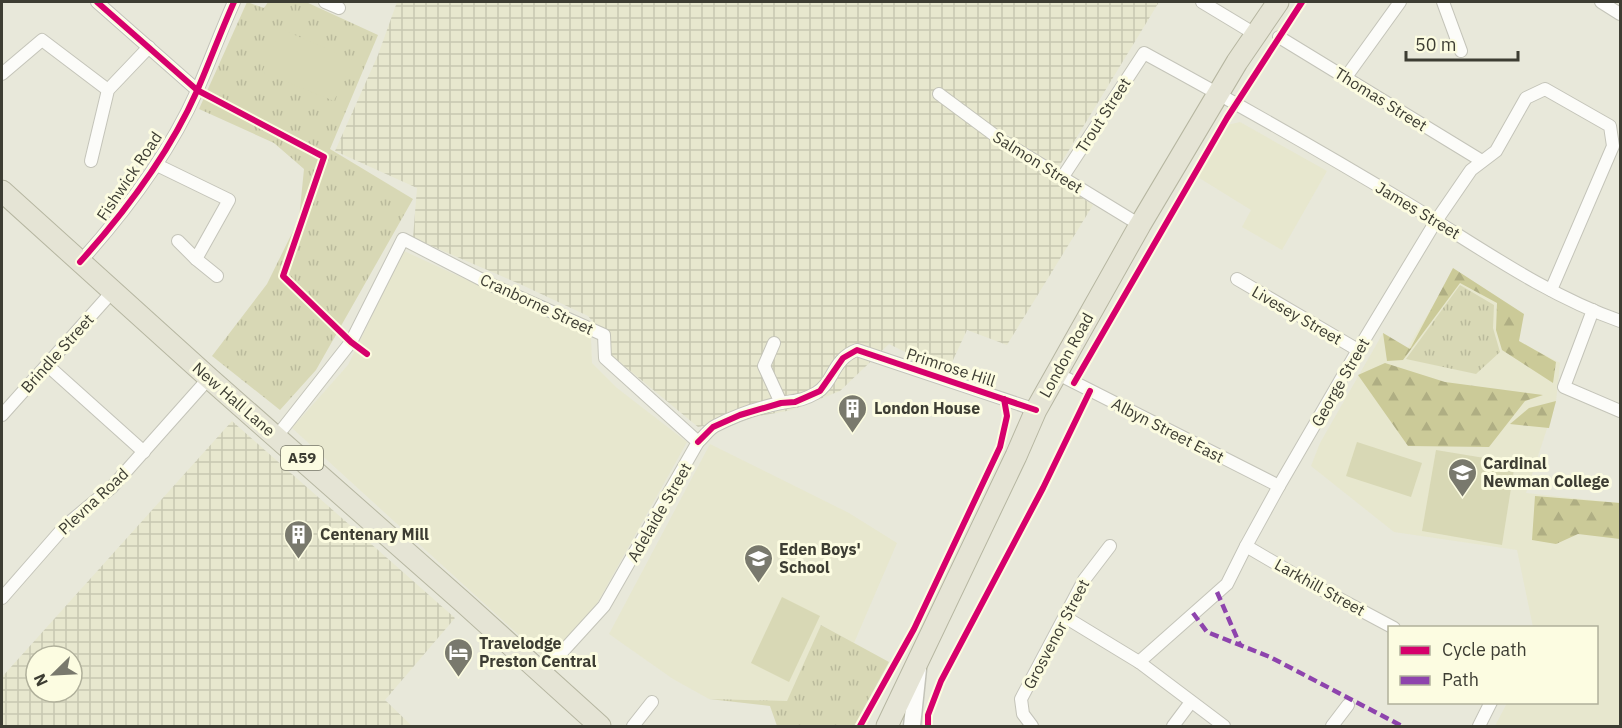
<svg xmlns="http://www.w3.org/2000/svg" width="1622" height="728" font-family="'IBM Plex Sans',sans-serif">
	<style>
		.built { fill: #e7e7ce }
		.industrial { fill: url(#industrial-grid); fill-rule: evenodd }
		.forest { fill: url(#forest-firs) }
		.park { fill: url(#park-tufts) }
		.garden { fill: #d8d8b5 }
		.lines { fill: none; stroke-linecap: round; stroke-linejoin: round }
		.street-casing { stroke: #c4c4b9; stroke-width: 14 }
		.secondary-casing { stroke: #c4c4b9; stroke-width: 19 }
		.highway-casing { stroke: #b6b6a1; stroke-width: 23 }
		.street { stroke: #fcfcf9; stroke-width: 12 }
		.secondary { stroke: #fcfcf9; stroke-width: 16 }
		.highway { stroke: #e5e4d5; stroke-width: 21 }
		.quiet { stroke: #8e44ad; stroke-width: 4.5; stroke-dasharray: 9 4.5; stroke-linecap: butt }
		.cycleway-casing { stroke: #fcfce1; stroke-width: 10 }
		.cycleway { stroke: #d6006c; stroke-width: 6 }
		.labels { text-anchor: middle; stroke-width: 6; stroke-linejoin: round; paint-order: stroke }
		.shield { fill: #fcfce1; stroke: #767667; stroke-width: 1.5 }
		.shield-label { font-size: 15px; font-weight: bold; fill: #3d3d33 }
		.street-label { font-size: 16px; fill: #3d3d33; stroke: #fcfce1 }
		.poi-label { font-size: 16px; font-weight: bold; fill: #3d3d33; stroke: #fcfce1; text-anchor: start }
	</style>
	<defs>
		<pattern id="industrial-grid" width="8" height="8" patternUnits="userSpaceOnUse" patternTransform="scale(1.5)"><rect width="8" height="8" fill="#e7e7ce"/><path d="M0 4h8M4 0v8" fill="none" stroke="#c7c7b1"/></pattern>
		<pattern id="forest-firs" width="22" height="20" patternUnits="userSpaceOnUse" patternTransform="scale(1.5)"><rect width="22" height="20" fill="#cbca98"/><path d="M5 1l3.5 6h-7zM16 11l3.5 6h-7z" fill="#afae83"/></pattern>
		<pattern id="park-tufts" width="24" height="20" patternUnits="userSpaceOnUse" patternTransform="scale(1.5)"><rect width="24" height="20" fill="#d8d8b5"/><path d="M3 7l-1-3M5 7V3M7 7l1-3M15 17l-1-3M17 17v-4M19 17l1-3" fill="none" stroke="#baba9c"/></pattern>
	</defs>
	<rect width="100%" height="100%" fill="#e8e8da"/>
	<g class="built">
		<polygon points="1240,122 1327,171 1282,250 1242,227 1251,210 1196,176 1227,125"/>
		<polygon points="404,251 591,337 592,363 617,388 687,442 594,609 587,621 546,660 292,428 348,365"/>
		<polygon points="1453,272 1520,314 1519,341 1560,363 1556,401 1526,493 1620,503 1620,726 1495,726 1507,703 1596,702 1596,628 1533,627 1517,550 1394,532 1311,466 1320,443 1383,333 1407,349"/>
		<polygon points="710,444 849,513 897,543 854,643 821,625 787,702 709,699 673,679 609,634"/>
	</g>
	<g class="industrial">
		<polygon points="397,2 1159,2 1052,178 1093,205 1007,345 967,330 947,373 889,344 840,391 792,410 698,427 610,354 604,335 588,316 522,285 413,238 417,188 335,151 378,55"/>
		<path d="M232,421L455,618L385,700L412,726H2V677ZM36,656H72V692H36Z"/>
	</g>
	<g class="forest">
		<polygon points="1453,268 1524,314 1519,341 1556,362 1553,383 1502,350 1496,330 1497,303 1460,283 1403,360 1387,361 1383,333 1410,349"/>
		<polygon points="1385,363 1445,382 1543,395 1525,401 1489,447 1408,446 1358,375"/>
		<polygon points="1556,401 1549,428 1510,424 1529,408"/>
		<polygon points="1535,496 1620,503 1620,539 1578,534 1556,544 1532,540"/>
	</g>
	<g class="park">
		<polygon points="247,2 264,8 268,2 306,2 378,35 330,149 413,199 316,370 280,410 212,356 267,284 299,219 304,169 274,143 199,109"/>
		<polygon points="1460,285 1494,305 1493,328 1500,352 1476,374 1406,359"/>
		<polygon points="821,625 889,662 854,726 777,726 770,706 709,699 787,701"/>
	</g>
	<g class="garden">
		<polygon points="281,29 353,60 334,101 262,72"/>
		<polygon points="1357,442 1422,463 1411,497 1346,476"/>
		<polygon points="1436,450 1515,463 1502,545 1422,531"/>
		<polygon points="782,597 820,616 789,682 751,663"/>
	</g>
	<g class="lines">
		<defs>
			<g id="street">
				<polyline points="97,2 197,90"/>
				<polyline points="325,2 339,8"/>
				<polyline points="1202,2 1255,34"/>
				<polyline points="1443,2 1461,51"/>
				<polyline points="1601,2 1620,14"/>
				<polyline points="1279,37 1482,161"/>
				<polyline points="2,74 42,40 108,90"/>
				<polyline points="1346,77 1400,2"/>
				<polyline points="939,94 1001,140 1140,225"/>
				<polyline points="91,161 108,90 149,47"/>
				<polyline points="157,165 229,200 196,259 178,241"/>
				<path d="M1062,178L1144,53C1232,101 1319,150 1405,202C1475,244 1543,294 1620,321"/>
				<polyline points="196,259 217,276"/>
				<path d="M80,262C126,211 169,154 197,91C210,61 221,31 234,2"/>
				<polyline points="1237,279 1358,350"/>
				<polyline points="1593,310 1564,387 1620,411"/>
				<polyline points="774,343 764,366 781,403"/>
				<polyline points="47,365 144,452"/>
				<polyline points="1056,373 1279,486"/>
				<polyline points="2,415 112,292"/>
				<polyline points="277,436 351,342 403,239 494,286 604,335 605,358 698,442"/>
				<polyline points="1246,546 1304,580 1394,628"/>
				<polyline points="2,598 65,526 112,487 209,378"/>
				<polyline points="1065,617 1139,662 1224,726"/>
				<polyline points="1139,662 1227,584 1246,546 1279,486 1358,350 1436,221 1471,170 1496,151 1526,98 1545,89 1610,126 1613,146 1551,290"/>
				<path d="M543,673L604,606L698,442C704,437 709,429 715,426C734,416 760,407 781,403C796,400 802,401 816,393C834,383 832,359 857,350L1036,410"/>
				<polyline points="633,726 652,702"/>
				<polyline points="1032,726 1023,714 1021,699 1084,580 1110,546"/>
				<polyline points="1173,726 1191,702"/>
				<polyline points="1332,726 1348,705"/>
				<polyline points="1479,726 1491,702"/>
			</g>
			<polyline id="secondary" points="912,726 918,669"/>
			<g id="highway">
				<polyline points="2,191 209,378 464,603 600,726"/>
				<polyline points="887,726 1016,456 1036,410 1140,225 1237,62 1278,2"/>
			</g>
		</defs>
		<use href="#street" class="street-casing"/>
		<use href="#secondary" class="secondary-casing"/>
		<use href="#highway" class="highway-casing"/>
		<use href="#street" class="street"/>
		<use href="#secondary" class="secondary"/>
		<use href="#highway" class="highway"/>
		<g class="quiet">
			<polyline points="1217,592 1240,645"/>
			<polyline points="1193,613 1207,632 1270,657 1402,726"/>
		</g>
		<defs>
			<g id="cycleway">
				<polyline points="97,2 197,90 324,157 283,276 351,342 367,354"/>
				<path d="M80,262C126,211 169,154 197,91C210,61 221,31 234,2"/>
				<polyline points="1074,383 1227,118 1302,2"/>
				<polyline points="698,442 713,427 740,415 781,403 795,402 820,391 843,358 857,350 1036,410"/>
				<polyline points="860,726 914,629 1000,447 1007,416 1004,399"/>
				<polyline points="928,726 928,715 941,681 1043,488 1090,391"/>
			</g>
		</defs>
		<use href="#cycleway" class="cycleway-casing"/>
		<use href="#cycleway" class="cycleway"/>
	</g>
	<defs>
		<symbol id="building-pin" viewBox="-11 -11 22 30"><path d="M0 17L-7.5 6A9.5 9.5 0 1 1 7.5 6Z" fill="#79796d" stroke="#fcfce1"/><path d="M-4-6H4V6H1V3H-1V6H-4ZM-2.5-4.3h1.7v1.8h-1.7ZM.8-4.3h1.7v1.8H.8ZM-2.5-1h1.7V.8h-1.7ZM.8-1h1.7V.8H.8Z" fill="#fff"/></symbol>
		<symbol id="university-pin" viewBox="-11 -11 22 30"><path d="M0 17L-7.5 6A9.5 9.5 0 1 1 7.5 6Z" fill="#79796d" stroke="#fcfce1"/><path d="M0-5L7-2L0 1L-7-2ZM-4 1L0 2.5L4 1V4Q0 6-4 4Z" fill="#fff"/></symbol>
		<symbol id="school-pin" viewBox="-11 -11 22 30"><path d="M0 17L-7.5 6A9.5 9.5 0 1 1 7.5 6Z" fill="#79796d" stroke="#fcfce1"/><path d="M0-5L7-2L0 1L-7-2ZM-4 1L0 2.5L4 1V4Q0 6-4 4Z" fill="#fff"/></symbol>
		<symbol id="hotel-pin" viewBox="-11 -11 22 30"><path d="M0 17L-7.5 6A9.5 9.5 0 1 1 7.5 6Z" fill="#79796d" stroke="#fcfce1"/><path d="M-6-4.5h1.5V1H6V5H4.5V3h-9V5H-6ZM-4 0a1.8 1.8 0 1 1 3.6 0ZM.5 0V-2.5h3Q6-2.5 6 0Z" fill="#fff"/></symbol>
	</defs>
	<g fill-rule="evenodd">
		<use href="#building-pin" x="836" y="392" width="33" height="45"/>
		<use href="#university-pin" x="1446" y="456" width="33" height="45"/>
		<use href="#building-pin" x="282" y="518" width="33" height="45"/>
		<use href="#school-pin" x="742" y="542" width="33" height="45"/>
		<use href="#hotel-pin" x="442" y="636" width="33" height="45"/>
	</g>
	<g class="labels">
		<rect class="shield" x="281" y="446" width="42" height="24" rx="4.5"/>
		<g class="shield-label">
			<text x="302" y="463">A59</text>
		</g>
		<g class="street-label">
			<text transform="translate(1381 99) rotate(32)" y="6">Thomas Street</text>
			<text transform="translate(1103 115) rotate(-57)" y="6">Trout Street</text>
			<text transform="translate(1038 162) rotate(32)" y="6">Salmon Street</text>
			<text transform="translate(129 176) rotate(-56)" y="6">Fishwick Road</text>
			<text transform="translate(1418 210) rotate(31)" y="6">James Street</text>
			<text transform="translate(537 304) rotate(25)" y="6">Cranborne Street</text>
			<text transform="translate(1297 315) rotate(30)" y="6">Livesey Street</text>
			<text transform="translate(57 353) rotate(-48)" y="6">Brindle Street</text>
			<text transform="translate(1066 355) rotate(-61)" y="6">London Road</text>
			<text transform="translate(951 367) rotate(18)" y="6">Primrose Hill</text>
			<text transform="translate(1340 382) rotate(-60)" y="6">George Street</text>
			<text transform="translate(234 399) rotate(41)" y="6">New Hall Lane</text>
			<text transform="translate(1168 430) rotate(27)" y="6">Albyn Street East</text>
			<text transform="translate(93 501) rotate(-43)" y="6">Plevna Road</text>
			<text transform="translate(659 512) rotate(-60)" y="6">Adelaide Street</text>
			<text transform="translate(1320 587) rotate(29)" y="6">Larkhill Street</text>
			<text transform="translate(1056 634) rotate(-62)" y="6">Grosvenor Street</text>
		</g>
		<g class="poi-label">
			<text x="874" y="414">London House</text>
			<text x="1483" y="469">Cardinal<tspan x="1483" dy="18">Newman College</tspan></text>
			<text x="320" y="540">Centenary Mill</text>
			<text x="779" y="555">Eden Boys'<tspan x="779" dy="18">School</tspan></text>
			<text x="479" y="649">Travelodge<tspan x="479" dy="18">Preston Central</tspan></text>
		</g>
	</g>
	<rect width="1622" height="728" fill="none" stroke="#3d3d33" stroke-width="6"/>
	<rect x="1388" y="626" width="210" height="78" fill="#fcfce1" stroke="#b0b09b" stroke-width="1.5"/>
	<rect x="1400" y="646" width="30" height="9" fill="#d6006c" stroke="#b0b09b" stroke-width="1.5"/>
	<text x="1442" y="656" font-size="18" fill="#3d3d33">Cycle path</text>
	<rect x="1400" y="676" width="30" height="9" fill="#8e44ad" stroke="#b0b09b" stroke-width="1.5"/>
	<text x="1442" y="686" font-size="18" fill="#3d3d33">Path</text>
	<g transform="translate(54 674) rotate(246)"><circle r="28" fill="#fcfce1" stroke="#b0b09b" stroke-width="1.5"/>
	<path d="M0-4.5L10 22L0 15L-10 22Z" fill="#79796d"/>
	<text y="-9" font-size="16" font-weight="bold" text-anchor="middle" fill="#3d3d33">N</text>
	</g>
	<path d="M1406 51v9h112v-9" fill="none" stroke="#3d3d33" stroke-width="3"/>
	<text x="1415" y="51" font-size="18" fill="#3d3d33" stroke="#fcfce1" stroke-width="4.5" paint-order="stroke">50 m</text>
</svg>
